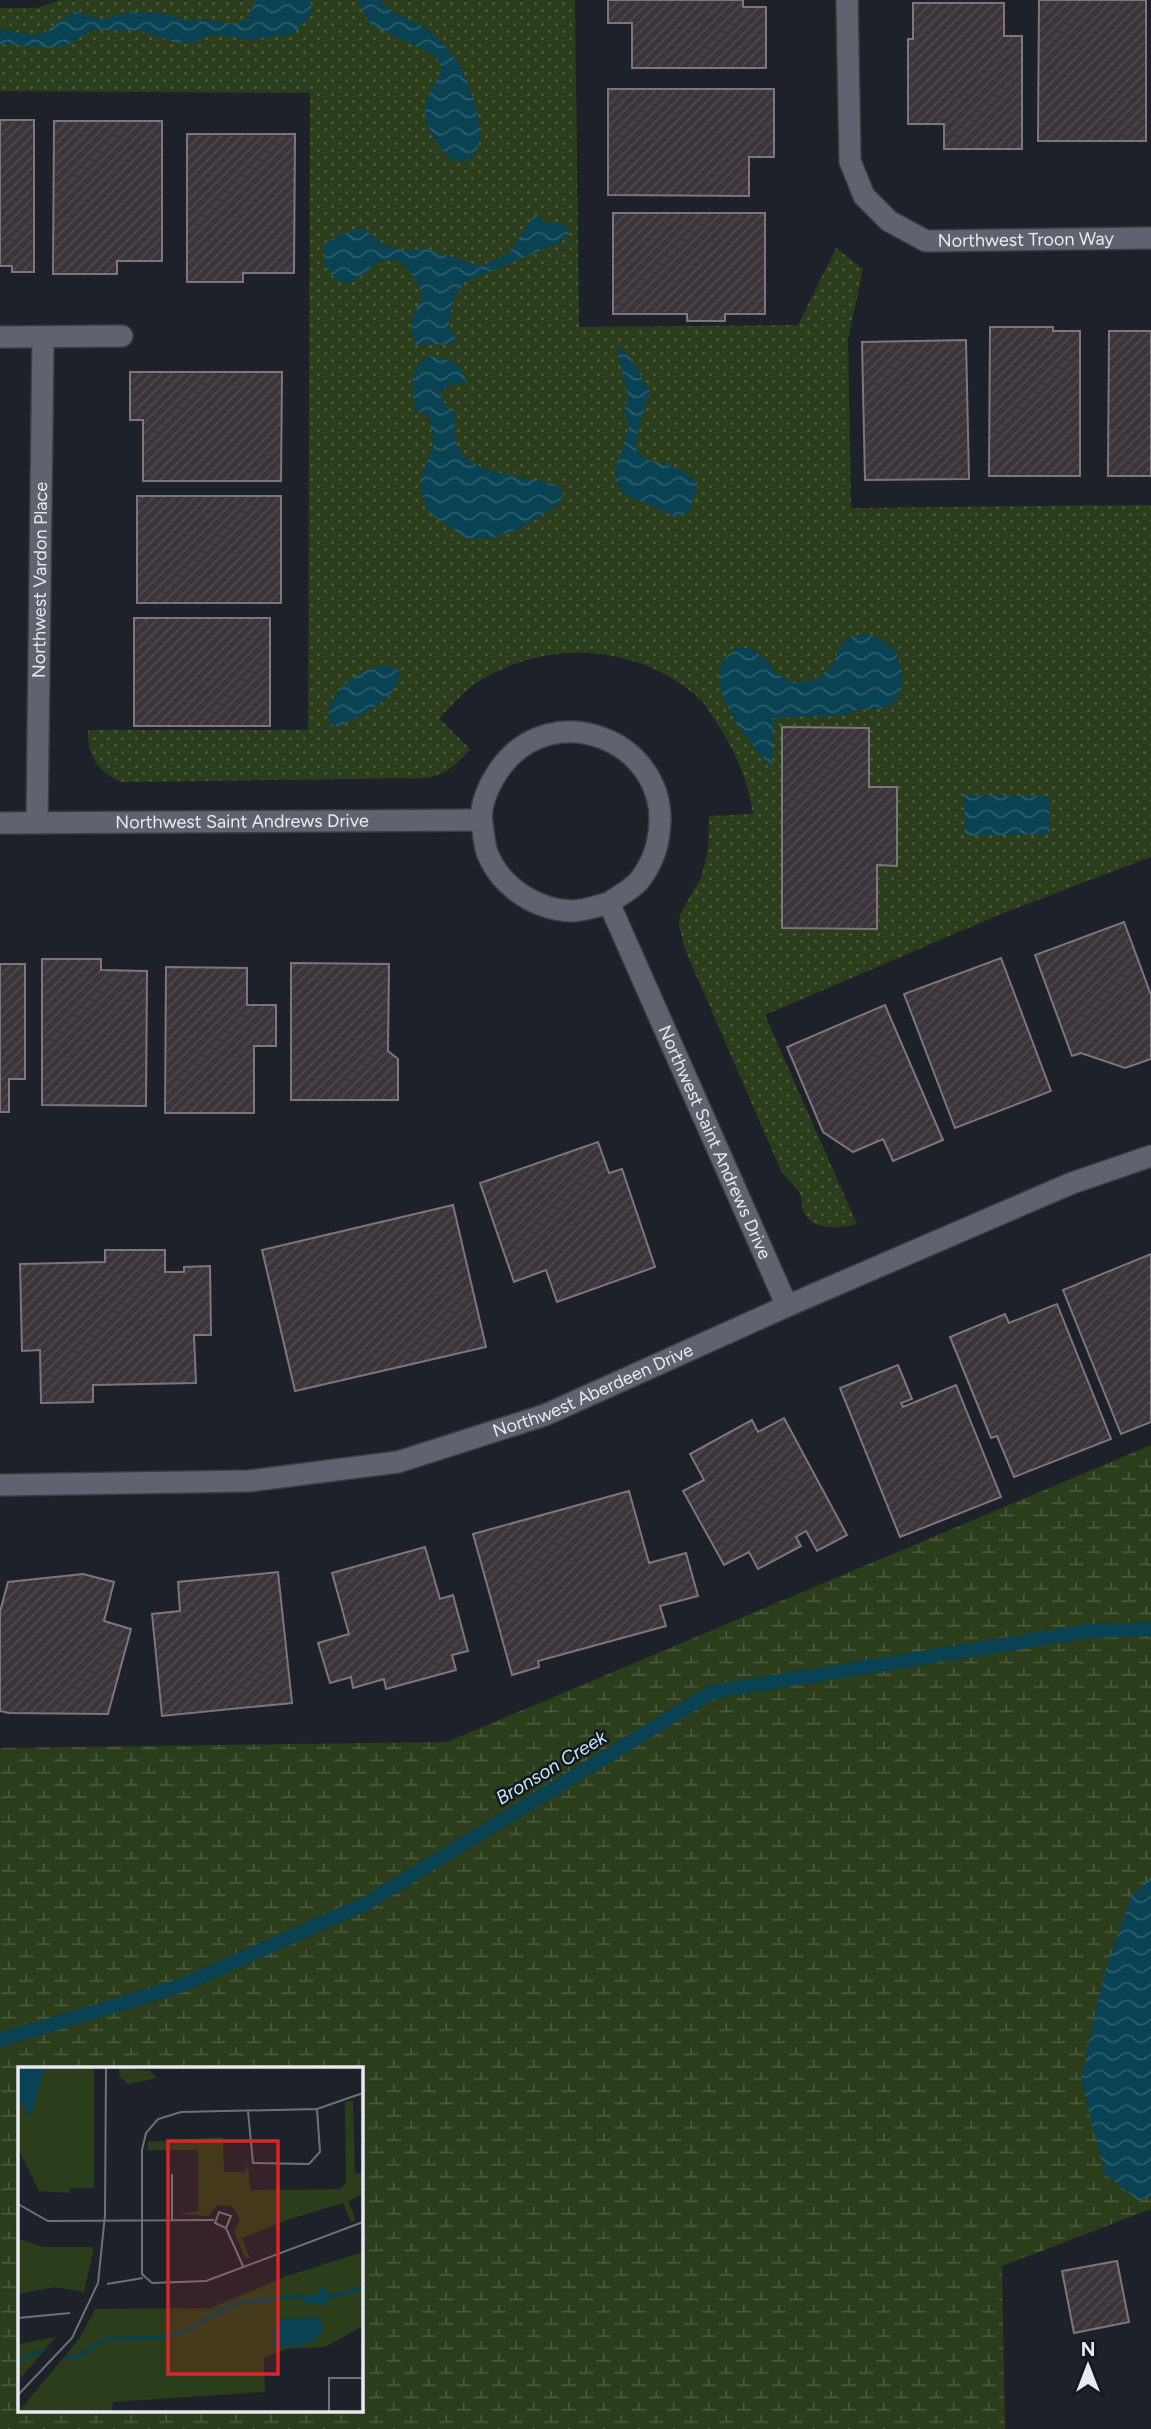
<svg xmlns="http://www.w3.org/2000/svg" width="1151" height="2429" font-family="Figtree,sans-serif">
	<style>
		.green { fill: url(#green-dots) }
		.wetland { fill: url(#wetland-marsh); fill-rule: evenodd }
		.water { fill: url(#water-waves) }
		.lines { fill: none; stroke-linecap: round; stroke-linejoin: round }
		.stream { stroke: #084253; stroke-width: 14 }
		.building { fill: url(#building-hatch); stroke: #7f757d; stroke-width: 2 }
		.lane-casing { stroke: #393c43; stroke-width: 24 }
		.street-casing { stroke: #393c43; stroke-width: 24 }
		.lane { stroke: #5f636e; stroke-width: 21 }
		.street { stroke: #5f636e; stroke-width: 21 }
		.labels { text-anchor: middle; stroke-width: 5; stroke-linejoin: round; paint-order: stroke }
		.street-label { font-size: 18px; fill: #e7eaf0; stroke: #141820 }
		.water-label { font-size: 19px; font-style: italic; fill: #c3e8f6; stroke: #141820 }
		.inset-river { fill: none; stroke: #084253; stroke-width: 3.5 }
		.inset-road { fill: none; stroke: #6e7179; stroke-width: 2 }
		.view { fill: #d62828; fill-opacity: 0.15; stroke: #d62828; stroke-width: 3.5 }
		.inset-edge { fill: none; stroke: #e7eaf0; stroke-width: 3.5 }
	</style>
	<defs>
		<pattern id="green-dots" width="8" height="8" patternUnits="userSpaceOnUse" patternTransform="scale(1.75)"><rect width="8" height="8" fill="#2c3d1b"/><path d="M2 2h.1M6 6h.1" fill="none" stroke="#4b593c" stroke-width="1.8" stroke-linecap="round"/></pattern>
		<pattern id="wetland-marsh" width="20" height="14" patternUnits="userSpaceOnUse" patternTransform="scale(1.75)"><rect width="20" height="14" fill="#2c3d1b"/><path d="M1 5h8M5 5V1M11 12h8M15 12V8" fill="none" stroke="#4b593c"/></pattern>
		<pattern id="water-waves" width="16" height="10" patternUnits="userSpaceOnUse" patternTransform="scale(1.75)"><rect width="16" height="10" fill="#084253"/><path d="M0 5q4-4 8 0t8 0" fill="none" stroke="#2c5d6c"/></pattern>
		<pattern id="building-hatch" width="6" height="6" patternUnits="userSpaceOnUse" patternTransform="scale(1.75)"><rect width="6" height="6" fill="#3c343b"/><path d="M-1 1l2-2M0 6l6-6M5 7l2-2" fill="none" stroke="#4f484e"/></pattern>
	</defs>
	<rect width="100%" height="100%" fill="#1d212a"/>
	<path class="green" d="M60,0H575L579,327L798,325L836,248L863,269L848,340L851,508L1151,505V857L1001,914L765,1015L857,1224C841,1229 810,1231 803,1210C801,1205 803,1199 800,1194C796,1186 788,1179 782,1173L684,947L679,925L680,914L701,878L708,849L709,816L753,814C747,777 734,747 712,716C709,711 705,704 700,699C637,642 543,638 473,685C461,694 450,708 439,718L470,749C458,764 447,772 429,778L122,782C98,773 87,755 88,730H308L310,93L0,91V8H37Z"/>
	<path class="wetland" d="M1151,1445V2209L1002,2266L1005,2429H0V1748L447,1742ZM19,2068H360V2410H19Z"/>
	<g class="water">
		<path d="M256,0H310L313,13L293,34L250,40L222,35L208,36L194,43H179L137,30L123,31L94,29L69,44L55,48L0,44V29C42,38 39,39 73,11L101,20L130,12L160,13L189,21L204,19L234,24L247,19Z"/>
		<path d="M357,0H380C394,18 419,19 434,35C443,43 456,58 461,69C471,87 487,132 476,152C473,156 468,159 464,162L450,159C435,141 417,119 429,94C433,85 439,78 442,69L436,56L371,25Z"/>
		<path d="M535,214L547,223H564L569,234L560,242L465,282L454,298L448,326L455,335V344L417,345C406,325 414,314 423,295C417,280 401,251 380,262C365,270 362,280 343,284C327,274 323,265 323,246L334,238L361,227L386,246L409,251L422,248L481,266L508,254Z"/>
		<path d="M616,346C635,356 638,374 650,391L637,433L636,448L646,460C666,463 684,468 698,484L689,512L676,517L623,494L616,481V467L629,426L624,412L628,398Z"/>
		<path d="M427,356C449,359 461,360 467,384H452L440,392L445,405L456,414C455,424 453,436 457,446C468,475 530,477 556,485L564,493L558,505L520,529L491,538L467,539L429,513L422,495L420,481L434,444L429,417L416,410C411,388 408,372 427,356Z"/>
		<path d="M865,634L879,638L896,651L903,675L899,697L887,708L854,710L849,715L773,718L772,768C753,747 702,689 725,659C728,655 733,651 737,647L753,649L767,661L777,674L793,683L816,680L833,665L838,650L848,638Z"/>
		<path d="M382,666L395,667L400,675C394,703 361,714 338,727L329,723C325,695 355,670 382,666Z"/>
		<polygon points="964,795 1049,796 1050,834 965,836"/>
		<polygon points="1151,1877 1151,2195 1139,2201 1104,2173 1081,2079 1104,1974 1131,1897"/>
	</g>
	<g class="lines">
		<polyline class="stream" points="0,2040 180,1986 365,1904 712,1692 1089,1631 1151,1629"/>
	</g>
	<g class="building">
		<polygon points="608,0 743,0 743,7 766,7 766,68 632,68 632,23 608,23"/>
		<polygon points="1039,0 1146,0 1146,141 1038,141"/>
		<polygon points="913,3 1004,3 1004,36 1022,36 1022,149 944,149 944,124 908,124 908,39 913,39"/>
		<polygon points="608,89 774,89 774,157 749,157 749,196 608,195"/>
		<polygon points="0,120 34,120 34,272 12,272 12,266 0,266"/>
		<polygon points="54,121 162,121 162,261 117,261 117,274 53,274"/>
		<polygon points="187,134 295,134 294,273 243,273 243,282 187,282"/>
		<polygon points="613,213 765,213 765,314 725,314 725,321 687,321 687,314 613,314"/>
		<polygon points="990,327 1053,327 1053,331 1080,331 1080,476 989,476"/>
		<polygon points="1109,331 1151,331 1151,476 1108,476"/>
		<polygon points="966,340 969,479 865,480 862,342"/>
		<polygon points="130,372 282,372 281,481 143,481 143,420 130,420"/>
		<rect x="137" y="496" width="144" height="107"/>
		<rect x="134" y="618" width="136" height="108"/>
		<polygon points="782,727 869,728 869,787 897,787 897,866 877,865 877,929 782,928"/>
		<polygon points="1124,922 1151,995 1151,1059 1125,1068 1081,1053 1072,1056 1035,955"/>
		<polygon points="1001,958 1051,1091 955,1128 904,994"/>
		<polygon points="42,959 101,959 101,970 147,971 146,1106 42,1105"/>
		<polygon points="291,963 389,964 388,1051 398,1059 398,1100 291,1100"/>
		<polygon points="0,964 25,964 25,1079 9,1079 9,1112 0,1112"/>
		<polygon points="166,967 247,968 247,1005 276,1005 276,1046 254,1046 254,1113 165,1113"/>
		<polygon points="885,1005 943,1140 893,1161 883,1139 853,1152 823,1132 787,1047"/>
		<polygon points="598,1142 609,1173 622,1169 655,1267 557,1302 546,1270 514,1282 480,1183"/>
		<polygon points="453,1205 486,1347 295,1391 262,1250"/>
		<polygon points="105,1250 165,1250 165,1272 184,1272 184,1267 210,1266 211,1335 194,1335 196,1383 93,1385 93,1402 41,1403 40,1350 22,1351 20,1264 105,1262"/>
		<polygon points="1151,1254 1151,1422 1121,1434 1063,1290"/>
		<polygon points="1057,1304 1111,1439 1014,1477 997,1436 991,1438 950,1337 1005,1314 1009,1323"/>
		<polygon points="898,1365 912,1399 901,1403 903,1407 956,1385 1001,1497 900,1537 840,1388"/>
		<polygon points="784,1418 847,1535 817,1551 806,1531 796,1537 801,1546 758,1569 749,1552 724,1565 683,1491 704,1480 690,1454 752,1420 758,1432"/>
		<polygon points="629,1491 649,1563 686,1553 698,1596 660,1606 666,1626 538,1661 539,1667 512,1675 473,1534"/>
		<polygon points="425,1547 440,1599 453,1595 468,1651 452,1655 456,1670 386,1689 384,1679 353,1688 351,1677 330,1683 318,1643 349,1634 332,1573"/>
		<polygon points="278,1572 292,1703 162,1716 152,1614 180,1611 178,1582"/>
		<polygon points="83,1574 114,1582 104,1621 131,1629 108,1714 9,1713 0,1711 0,1612 8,1582"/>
		<polygon points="1117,2261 1129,2322 1074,2333 1062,2271"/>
	</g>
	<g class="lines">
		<defs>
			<polyline id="lane" points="0,337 122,336"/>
			<g id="street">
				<path id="s1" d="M847,0L850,161L864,196L889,221L926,241L1151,238"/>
				<path id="s2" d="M0,823L481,820"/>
				<path id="s3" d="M37,823L43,338"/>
				<path id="s4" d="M609,903C618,896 631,890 639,881C650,867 657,851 659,833C672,742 552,693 499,770C489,785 479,805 482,824C484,834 484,846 488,855C502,888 537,910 572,911C584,911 597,906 609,903L787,1306"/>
				<path id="s5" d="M0,1485L249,1481L398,1462L545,1415L787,1306L1072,1183L1151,1156"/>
			</g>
		</defs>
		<use href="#lane" class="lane-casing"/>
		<use href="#street" class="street-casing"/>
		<use href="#lane" class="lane"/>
		<use href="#street" class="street"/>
	</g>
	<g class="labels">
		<g class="street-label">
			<text dy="6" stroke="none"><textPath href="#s1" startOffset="376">Northwest Troon Way</textPath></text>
			<text dy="6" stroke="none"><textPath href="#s3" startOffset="243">Northwest Vardon Place</textPath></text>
			<text dy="6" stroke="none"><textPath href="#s2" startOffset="242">Northwest Saint Andrews Drive</textPath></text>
			<text dy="6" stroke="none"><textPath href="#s4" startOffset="822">Northwest Saint Andrews Drive</textPath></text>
			<text dy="6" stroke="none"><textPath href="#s5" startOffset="607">Northwest Aberdeen Drive</textPath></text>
		</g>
		<g class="water-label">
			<text transform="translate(551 1767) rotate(-31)" y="7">Bronson Creek</text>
		</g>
	</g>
	<g transform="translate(18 2067)">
		<rect width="345" height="345" fill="#1d212a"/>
		<path d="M0,0H76V121H52V126L21,124L0,81ZM335,33L337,106H345V127L330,134L338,153L333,155L325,136L269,153L224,171L232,191L227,190L216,165L222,152L214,139L199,138L191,149L159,147L180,144V83H129L130,75L205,70L206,105H226L230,98L232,123L323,122L328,115L327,35ZM0,171L24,180H76L66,225L37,220L0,227Z" fill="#2c3d1b"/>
		<path d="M100,0L132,4L139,11L110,17L102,10ZM345,185V259L307,280L269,282L246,291L247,325L95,335L94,344H1L61,272L77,242L193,241L269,209ZM38,270L0,314V277Z" fill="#2c3d1b"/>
		<path d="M0,0H27L13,50L0,32ZM303,219L312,229L308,238L285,236L284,229H300ZM296,250L304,255L305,264L294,276L256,282V263L263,252Z" fill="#084253"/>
		<path class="inset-river" d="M312,230L345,221M47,291L62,288L87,272L149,270L167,264L218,236L283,229M0,294L28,282"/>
		<path class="inset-road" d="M345,26L299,42L163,45L140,52L128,66L124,83V207L134,216L188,214L345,155M230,44L235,96L291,97L302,85L299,42M0,137L30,154L196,153M154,153V107M208,161L213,149L201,145L197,156L208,161L225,199M89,217L125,211M0,251L52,246M0,328L54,271L80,216L87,148L88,0M311,344V311H345"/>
		<path class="view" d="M150,74H260V307H150Z"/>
		<rect width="345" height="345" class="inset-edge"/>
	</g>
	<g transform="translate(1088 2366)" stroke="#141820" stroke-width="5" paint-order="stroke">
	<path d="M0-5L12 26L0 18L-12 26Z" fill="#e7eaf0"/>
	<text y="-10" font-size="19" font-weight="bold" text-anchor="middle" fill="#e7eaf0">N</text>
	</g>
</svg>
